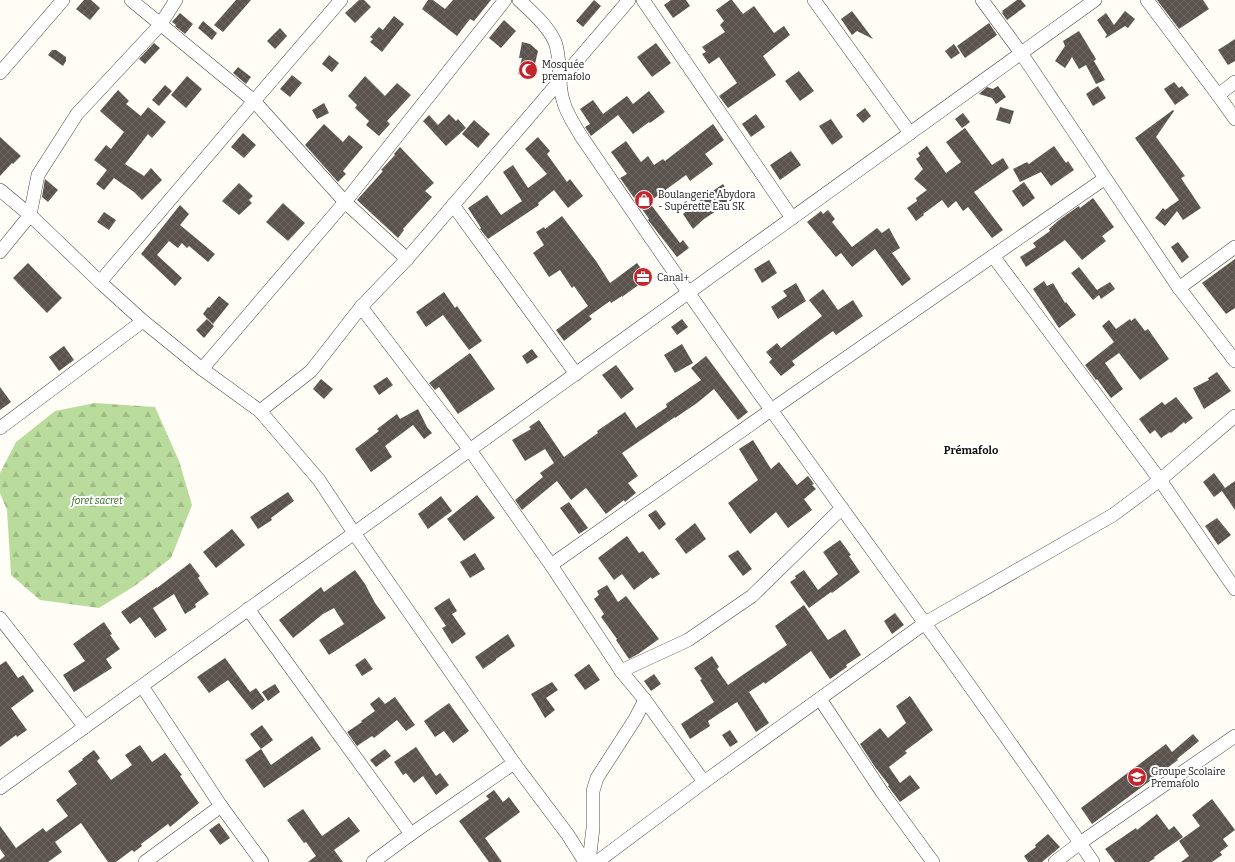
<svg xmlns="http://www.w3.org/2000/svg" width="1235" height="862" font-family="Bitter,serif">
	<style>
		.forest { fill: url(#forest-firs) }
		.building { fill: url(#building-cross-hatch) }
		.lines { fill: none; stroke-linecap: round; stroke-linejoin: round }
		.street-casing { stroke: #444; stroke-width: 14 }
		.street { stroke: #fff; stroke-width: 13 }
		.labels { text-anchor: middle; stroke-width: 4; stroke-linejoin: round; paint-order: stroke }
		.poi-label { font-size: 10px; fill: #111; stroke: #fff; text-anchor: start }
		.park-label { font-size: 10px; font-style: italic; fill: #2f6b1f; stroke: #fff }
		.neighbourhood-label { font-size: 11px; font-weight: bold; fill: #111; stroke: #fff }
	</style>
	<defs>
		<pattern id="forest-firs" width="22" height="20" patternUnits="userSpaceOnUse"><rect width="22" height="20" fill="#b9dc9c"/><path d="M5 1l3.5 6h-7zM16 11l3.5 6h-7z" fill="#9ebc85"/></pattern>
		<pattern id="building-cross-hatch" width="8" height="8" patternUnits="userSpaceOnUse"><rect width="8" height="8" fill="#5a524d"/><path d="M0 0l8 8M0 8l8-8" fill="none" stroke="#6d6662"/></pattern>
	</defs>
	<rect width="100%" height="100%" fill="#fffdf5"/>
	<polygon class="forest" points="95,403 155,407 179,461 192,505 171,558 136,585 99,608 40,600 11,575 7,510 0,493 0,473 16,442 55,411"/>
	<g class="building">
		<polygon points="84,0 91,0 100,8 90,20 76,9"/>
		<polygon points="236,0 251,0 223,32 214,25"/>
		<polygon points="359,0 364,0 371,7 355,23 345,13"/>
		<polygon points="428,0 433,0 445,9 453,0 491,0 474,21 470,19 457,36 422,9"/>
		<polygon points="594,0 601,6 583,27 576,21"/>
		<polygon points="671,0 686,0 690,6 673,18 664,5"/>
		<polygon points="730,0 732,0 743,14 754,6 774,33 784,26 790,35 763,56 776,75 728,108 719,96 737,83 719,57 709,64 702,54 706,52 702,47 725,32 720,25 724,21 716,10"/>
		<polygon points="1017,0 1021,0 1026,6 1007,20 1002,13 1003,12 1002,11"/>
		<polygon points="1157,0 1203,0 1209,9 1179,29"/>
		<polygon points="852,11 873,39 857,31 852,35 841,19"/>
		<polygon points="1125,11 1135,19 1128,28 1125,26 1106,38 1105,37 1107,35 1097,20 1106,13 1114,25"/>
		<polygon points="180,13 193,24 185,34 175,26 176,25 172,22"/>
		<polygon points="394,16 404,24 382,52 370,42 373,39 370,37 379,27 383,30"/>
		<polygon points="504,20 516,31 501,48 489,38"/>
		<polygon points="203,21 217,33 212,40 198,28"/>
		<polygon points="989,23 997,35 965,58 957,46"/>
		<polygon points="280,28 287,36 275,49 267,41"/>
		<polygon points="1079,31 1096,59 1094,61 1105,80 1096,84 1086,65 1079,69 1072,57 1065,68 1055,61 1065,46 1063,41"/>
		<polygon points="1235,39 1235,61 1228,65 1218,50"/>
		<polygon points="522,42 530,44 538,51 532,77 518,74 522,58 519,58"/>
		<polygon points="154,43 160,48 145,64 139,59"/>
		<polygon points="656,43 671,63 652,77 637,57"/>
		<polygon points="954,44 960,53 951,59 945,51"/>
		<polygon points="52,50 56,50 66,57 66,61 63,66 48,55"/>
		<polygon points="329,55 339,63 332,72 322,64"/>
		<polygon points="238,67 251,77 246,84 233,73"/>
		<polygon points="799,71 814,91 800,101 785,81"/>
		<polygon points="292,75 302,83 290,97 280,89"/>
		<polygon points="187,76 202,89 186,108 171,95"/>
		<polygon points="365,76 385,96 397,83 411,95 387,121 390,124 379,136 366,125 369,121 355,108 357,105 348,96"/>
		<polygon points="1174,82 1179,88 1182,86 1189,95 1175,105 1164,89"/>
		<polygon points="165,85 172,91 159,106 152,100"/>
		<polygon points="998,86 1006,97 996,104 992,98 979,94 980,93 987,87 993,89"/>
		<polygon points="1098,86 1106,98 1093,106 1086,94"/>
		<polygon points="118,90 129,101 126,104 141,116 148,107 166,122 152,138 148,134 125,164 144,176 151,168 162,180 142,200 134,192 114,178 104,190 96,184 107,170 94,160 106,145 111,149 124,132 100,111"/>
		<polygon points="649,91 665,112 650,123 649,122 633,134 618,115 591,136 585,127 590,124 580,109 593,100 603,114 627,96 633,104"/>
		<polygon points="324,103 329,113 317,119 312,110"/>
		<polygon points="1000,107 1014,111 1010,124 996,120"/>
		<polygon points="865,108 871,116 863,123 856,115"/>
		<polygon points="1173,110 1174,111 1156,137 1185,176 1181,178 1201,208 1183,220 1177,211 1165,226 1155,218 1163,208 1165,210 1179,200 1135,138"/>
		<polygon points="963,113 970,122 962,128 955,119"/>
		<polygon points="449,114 456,121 458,119 466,128 446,146 423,121 429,115 438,125"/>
		<polygon points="756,114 765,127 751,137 742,124"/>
		<polygon points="831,119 843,137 832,145 819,126"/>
		<polygon points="474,120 490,134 478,148 462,134"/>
		<polygon points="324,124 343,142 349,135 363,147 343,171 346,174 338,182 305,145"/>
		<polygon points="713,124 724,140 705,154 713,164 690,181 686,175 649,202 680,243 683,240 689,248 677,257 648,220 649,219 620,178 627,174 611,152 626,141 641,162 648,156 654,165 663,159 665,161"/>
		<polygon points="965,128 992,165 1003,158 1009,168 974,192 1003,230 992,238 968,207 963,211 956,201 948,208 942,200 923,214 924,215 916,221 907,208 917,201 916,198 927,190 914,179 923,169 916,159 920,156 918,153 927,146 946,173 961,162 946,142"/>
		<polygon points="243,133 256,145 244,158 231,147"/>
		<polygon points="0,137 21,156 13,164 12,163 0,176"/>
		<polygon points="538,137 550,151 547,154 567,182 570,179 583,196 568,208 554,190 538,203 539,205 488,239 480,229 481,228 468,208 487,195 501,215 522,201 503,172 513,165 528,188 547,174 525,149"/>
		<polygon points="1054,146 1066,163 1068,161 1074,170 1051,186 1041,172 1020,182 1013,169 1027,162 1029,164"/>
		<polygon points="400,147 434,183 425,191 432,197 403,229 404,230 398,238 357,200 383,171 381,170 395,155 394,154"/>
		<polygon points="791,151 801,165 780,180 770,165"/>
		<polygon points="45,179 58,190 48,202 42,197"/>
		<polygon points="1024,182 1035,198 1023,207 1012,191"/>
		<polygon points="239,183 253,196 249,200 252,203 239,215 222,201"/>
		<polygon points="723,184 730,196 726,199 728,203 704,219 693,229 683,214 704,197"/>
		<polygon points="1093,198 1114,227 1102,236 1106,241 1082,260 1065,240 1026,267 1020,257 1036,247 1033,243 1050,231 1049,229 1059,220 1079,206 1080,208"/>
		<polygon points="283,203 305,223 288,241 266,222"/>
		<polygon points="180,205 189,214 180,225 215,254 208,262 189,246 187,248 182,243 178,248 169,241 157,255 182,278 175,286 141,254"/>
		<polygon points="828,210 835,219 832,222 852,247 877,228 882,233 889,228 900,248 892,253 911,279 902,286 875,249 852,267 841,253 836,257 807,222 821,211 823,214"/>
		<polygon points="104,212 116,220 109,230 97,222"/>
		<polygon points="562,216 596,261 610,283 637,263 648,278 622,297 622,296 611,303 610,301 589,316 592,319 564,341 556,330 588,306 574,286 572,288 560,270 549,277 533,253 544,245 536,232 544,227 545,229"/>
		<polygon points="1178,242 1189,257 1182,263 1171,247"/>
		<polygon points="1235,259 1235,308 1226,314 1202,283"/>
		<polygon points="769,260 777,273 762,283 754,269"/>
		<polygon points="28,263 62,298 47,313 13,278"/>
		<polygon points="1079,267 1097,290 1110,282 1115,289 1101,299 1099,295 1093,300 1071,273"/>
		<polygon points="1044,281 1047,286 1053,283 1065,303 1066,302 1076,315 1059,328 1033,289"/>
		<polygon points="796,283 806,301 778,319 771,307 787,296 783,291"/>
		<polygon points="823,289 838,310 853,300 863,316 836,335 833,331 792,361 795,365 781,376 769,362 772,359 766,352 777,343 781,348 822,316 809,300"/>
		<polygon points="444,292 455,308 457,306 482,341 469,350 443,315 426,327 416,312"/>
		<polygon points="219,296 229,304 213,324 203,314 208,307 209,308"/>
		<polygon points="1135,318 1145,331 1148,329 1169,359 1140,380 1119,353 1105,363 1123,389 1111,398 1097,379 1096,380 1085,365 1114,342 1102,326 1109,320 1116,329 1130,319 1131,321"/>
		<polygon points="207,319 214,326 204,338 196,330"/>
		<polygon points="682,319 688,327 677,335 671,327"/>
		<polygon points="682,344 693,363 675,373 664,355"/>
		<polygon points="64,346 74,360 59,371 49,357"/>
		<polygon points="532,349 538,357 527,364 522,356"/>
		<polygon points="470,353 495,389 458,414 439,387 435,390 429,383"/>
		<polygon points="706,356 748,412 738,420 714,389 697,403 675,418 675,417 622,453 638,476 628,483 636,493 625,502 624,500 606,514 586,488 571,500 557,481 522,510 515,500 543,477 540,473 554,463 545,449 525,461 512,440 531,429 529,427 539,420 564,457 598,433 597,431 625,412 636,428 667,407 666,404 701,380 691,368"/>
		<polygon points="616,365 634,389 621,399 602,375"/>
		<polygon points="1217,372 1231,391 1204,409 1193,388 1209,380 1208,378"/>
		<polygon points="387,377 393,385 379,395 373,386"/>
		<polygon points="321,379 333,389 324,399 313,389"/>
		<polygon points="0,387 11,402 0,410"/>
		<polygon points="1176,397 1193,418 1185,424 1184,422 1171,433 1170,432 1161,438 1155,430 1150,434 1139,419 1162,402 1165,405"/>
		<polygon points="418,409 427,427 432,433 424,439 413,425 385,446 392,457 371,472 355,449 379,431 377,429 397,414 400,419"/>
		<polygon points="753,440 771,469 779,462 797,485 808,476 814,484 812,485 816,489 804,499 812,510 788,528 776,512 750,534 728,503 758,480 739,449"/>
		<polygon points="1214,473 1225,488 1235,481 1235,510 1222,491 1214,497 1203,482"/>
		<polygon points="288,492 294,501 271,518 272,520 258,529 250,517"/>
		<polygon points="477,495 495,518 464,541 447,519"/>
		<polygon points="441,496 452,511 428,529 418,514"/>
		<polygon points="569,502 588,528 579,534 560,508"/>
		<polygon points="656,510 666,524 659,530 648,515"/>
		<polygon points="1217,518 1231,535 1218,545 1205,526"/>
		<polygon points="695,523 706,539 686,554 675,539"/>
		<polygon points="232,529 245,545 216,568 203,552"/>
		<polygon points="627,536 639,553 643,551 660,574 652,579 651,577 634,590 622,574 614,580 598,558"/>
		<polygon points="840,540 851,555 849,556 860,572 832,593 831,592 809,608 790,582 796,578 795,576 804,570 818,590 838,574 823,552"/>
		<polygon points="738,550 752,569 743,576 728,556"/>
		<polygon points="475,553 485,569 470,578 460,562"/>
		<polygon points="190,563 200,576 198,578 209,594 195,604 196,607 185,614 174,594 153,608 167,630 155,638 140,617 130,624 121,612 157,587 157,588"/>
		<polygon points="355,570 365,584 375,603 386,618 329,655 319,640 344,624 334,608 323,614 293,638 279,620 321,587 324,592"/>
		<polygon points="607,585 618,602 626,596 659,639 638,654 629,659 616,640 617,639 601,617 604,614 594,599 599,595 597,591"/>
		<polygon points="449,598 457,611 452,614 466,634 452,644 442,628 446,626 434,608"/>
		<polygon points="804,605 828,640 845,629 861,655 846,665 847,667 830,679 811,651 765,684 764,682 749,692 769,723 756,732 737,702 708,721 710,726 690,739 681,724 714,702 700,680 702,679 694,668 712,656 719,667 717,669 728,685 787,645 775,626"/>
		<polygon points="895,613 904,625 892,634 884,621"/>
		<polygon points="104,622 112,634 110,635 120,649 106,659 112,668 74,692 63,675 85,661 73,644"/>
		<polygon points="508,634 515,646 496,659 496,660 483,669 475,657"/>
		<polygon points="225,658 250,692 256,688 265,700 252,710 228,680 209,693 197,677"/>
		<polygon points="365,658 373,669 362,676 355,665"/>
		<polygon points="6,661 18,678 23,675 34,691 11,708 27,730 17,737 16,735 0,747 0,665"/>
		<polygon points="589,664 600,680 585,690 574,675"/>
		<polygon points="654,674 661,684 651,691 644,681"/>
		<polygon points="552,682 558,690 546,698 555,710 545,718 531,694"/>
		<polygon points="275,684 280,692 268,701 262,692"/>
		<polygon points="910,696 933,730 905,751 907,753 889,767 900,783 910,775 920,788 900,802 888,786 889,785 875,767 860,744 880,728 888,738 906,723 896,706"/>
		<polygon points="379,697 385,704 395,697 415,725 406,731 397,720 374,738 372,736 357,746 347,732 362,722 361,721 375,711 370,704"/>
		<polygon points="449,703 469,731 453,743 444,731 435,737 424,721"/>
		<polygon points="262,725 273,740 261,749 250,734"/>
		<polygon points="730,730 738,742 730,747 722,735"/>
		<polygon points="1193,734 1199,741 1177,759 1178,760 1092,824 1081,808 1166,744 1172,752"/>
		<polygon points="312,736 321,749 264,788 245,760 261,749 271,765"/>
		<polygon points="140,745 152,762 165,753 182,775 180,776 199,803 170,827 168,824 141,844 142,846 134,852 132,850 116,862 108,862 81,823 55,842 62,852 48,862 0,862 0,860 5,856 0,849 0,826 16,848 43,828 46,832 68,816 56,800 77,784 68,771 83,760 82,759 94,750 100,758 97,761 111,780 132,765 125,755"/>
		<polygon points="416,747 436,776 440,773 449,785 436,795 423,776 414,783 406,773 403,775 394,762"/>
		<polygon points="385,749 391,756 376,767 370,760"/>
		<polygon points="494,790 503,802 509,797 520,812 485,838 502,862 489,862 459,821 489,799 486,796"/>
		<polygon points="1212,799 1235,830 1223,839 1228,846 1220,852 1222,855 1212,862 1181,862 1189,856 1179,841 1200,826 1192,815"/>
		<polygon points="303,809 322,836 349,817 360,831 334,850 343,862 308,862 316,856 306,842 304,843 287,820"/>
		<polygon points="1157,814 1169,830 1174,826 1183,837 1154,857 1155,858 1149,862 1115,862 1105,849 1136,828 1137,830"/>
		<polygon points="219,823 230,838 220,845 209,830"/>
		<polygon points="1048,834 1060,847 1042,862 1028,862 1024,856 1036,847 1035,845"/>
	</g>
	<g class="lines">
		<defs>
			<g id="street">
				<polyline points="131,0 254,101 345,202 407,259"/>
				<path d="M519,0C532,12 548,26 555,42C562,61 557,82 563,100C566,113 574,124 581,136C644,228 706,320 772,411C879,561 989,709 1093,862"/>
				<polyline points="643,0 792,218"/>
				<polyline points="814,0 910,133"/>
				<polyline points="982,0 1021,53 1179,288 1235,361"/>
				<polyline points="1147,0 1218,95 1235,119"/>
				<polyline points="0,73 63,0"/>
				<polyline points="1218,95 1235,82"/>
				<polyline points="0,190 30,215 100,282 143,321 202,369 260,411 319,480 354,533 514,763 568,835 585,862"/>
				<polyline points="453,205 576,374"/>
				<polyline points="0,252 30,215 38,175 77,114 160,25 176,0"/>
				<polyline points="993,256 1160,480 1235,589"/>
				<polyline points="100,282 254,101 341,0"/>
				<polyline points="1179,288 1235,247"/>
				<polyline points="361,307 470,450 551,565 621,671 645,700 704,782"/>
				<polyline points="202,369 345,202 505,0"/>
				<polyline points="260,411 311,371 361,307 407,259 629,0"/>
				<polyline points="0,428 143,321"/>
				<polyline points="551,565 771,410 1104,179"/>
				<polyline points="248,609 411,834"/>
				<polyline points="0,618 85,727"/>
				<polyline points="621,671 688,640 752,596 842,508"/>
				<polyline points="142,686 221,806 262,862"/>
				<polyline points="820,699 882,792 933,862"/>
				<polyline points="0,788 1095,0"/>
				<polyline points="145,862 221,806"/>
				<polyline points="373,862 411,834 514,763"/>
				<polyline points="589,862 593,828 593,791 597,778 635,719 645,700"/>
				<polyline points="597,862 704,782 925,623 1113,515 1160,480 1235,416"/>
				<polyline points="1055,862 1080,843 1235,736"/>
			</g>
		</defs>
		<use href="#street" class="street-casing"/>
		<use href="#street" class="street"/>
	</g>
	<defs>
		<symbol id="mosque-disc" viewBox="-11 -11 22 22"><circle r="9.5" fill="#c4262e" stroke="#fff"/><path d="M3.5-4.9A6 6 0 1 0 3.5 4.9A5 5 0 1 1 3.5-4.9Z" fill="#fff"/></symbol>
		<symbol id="shop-disc" viewBox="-11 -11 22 22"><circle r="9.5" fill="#c4262e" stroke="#fff"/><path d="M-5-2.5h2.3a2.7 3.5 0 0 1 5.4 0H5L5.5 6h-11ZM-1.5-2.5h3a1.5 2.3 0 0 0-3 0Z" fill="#fff"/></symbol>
		<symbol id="office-disc" viewBox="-11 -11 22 22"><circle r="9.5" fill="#c4262e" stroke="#fff"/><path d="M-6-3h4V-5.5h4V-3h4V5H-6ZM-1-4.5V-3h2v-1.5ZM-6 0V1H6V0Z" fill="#fff"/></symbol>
		<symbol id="school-disc" viewBox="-11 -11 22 22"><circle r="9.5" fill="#c4262e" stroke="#fff"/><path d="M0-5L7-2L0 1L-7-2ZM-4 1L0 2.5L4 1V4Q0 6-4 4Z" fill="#fff"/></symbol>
	</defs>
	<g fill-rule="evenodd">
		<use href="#mosque-disc" x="517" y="59" width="22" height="22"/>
		<use href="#shop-disc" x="633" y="189" width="22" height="22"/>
		<use href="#office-disc" x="632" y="266" width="22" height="22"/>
		<use href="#school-disc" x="1126" y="766" width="22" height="22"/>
	</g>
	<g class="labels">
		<g class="poi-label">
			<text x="542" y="68">Mosquée<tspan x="542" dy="12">premafolo</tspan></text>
			<text x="658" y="198">Boulangerie Abydora<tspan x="658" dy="12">- Supérette Eau SK</tspan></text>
			<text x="657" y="281">Canal+</text>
			<text x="1151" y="775">Groupe Scolaire<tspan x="1151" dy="12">Premafolo</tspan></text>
		</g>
		<g class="park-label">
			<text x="97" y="504">foret sacret</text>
		</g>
		<g class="neighbourhood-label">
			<text x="971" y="454">Prémafolo</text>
		</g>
	</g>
</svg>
